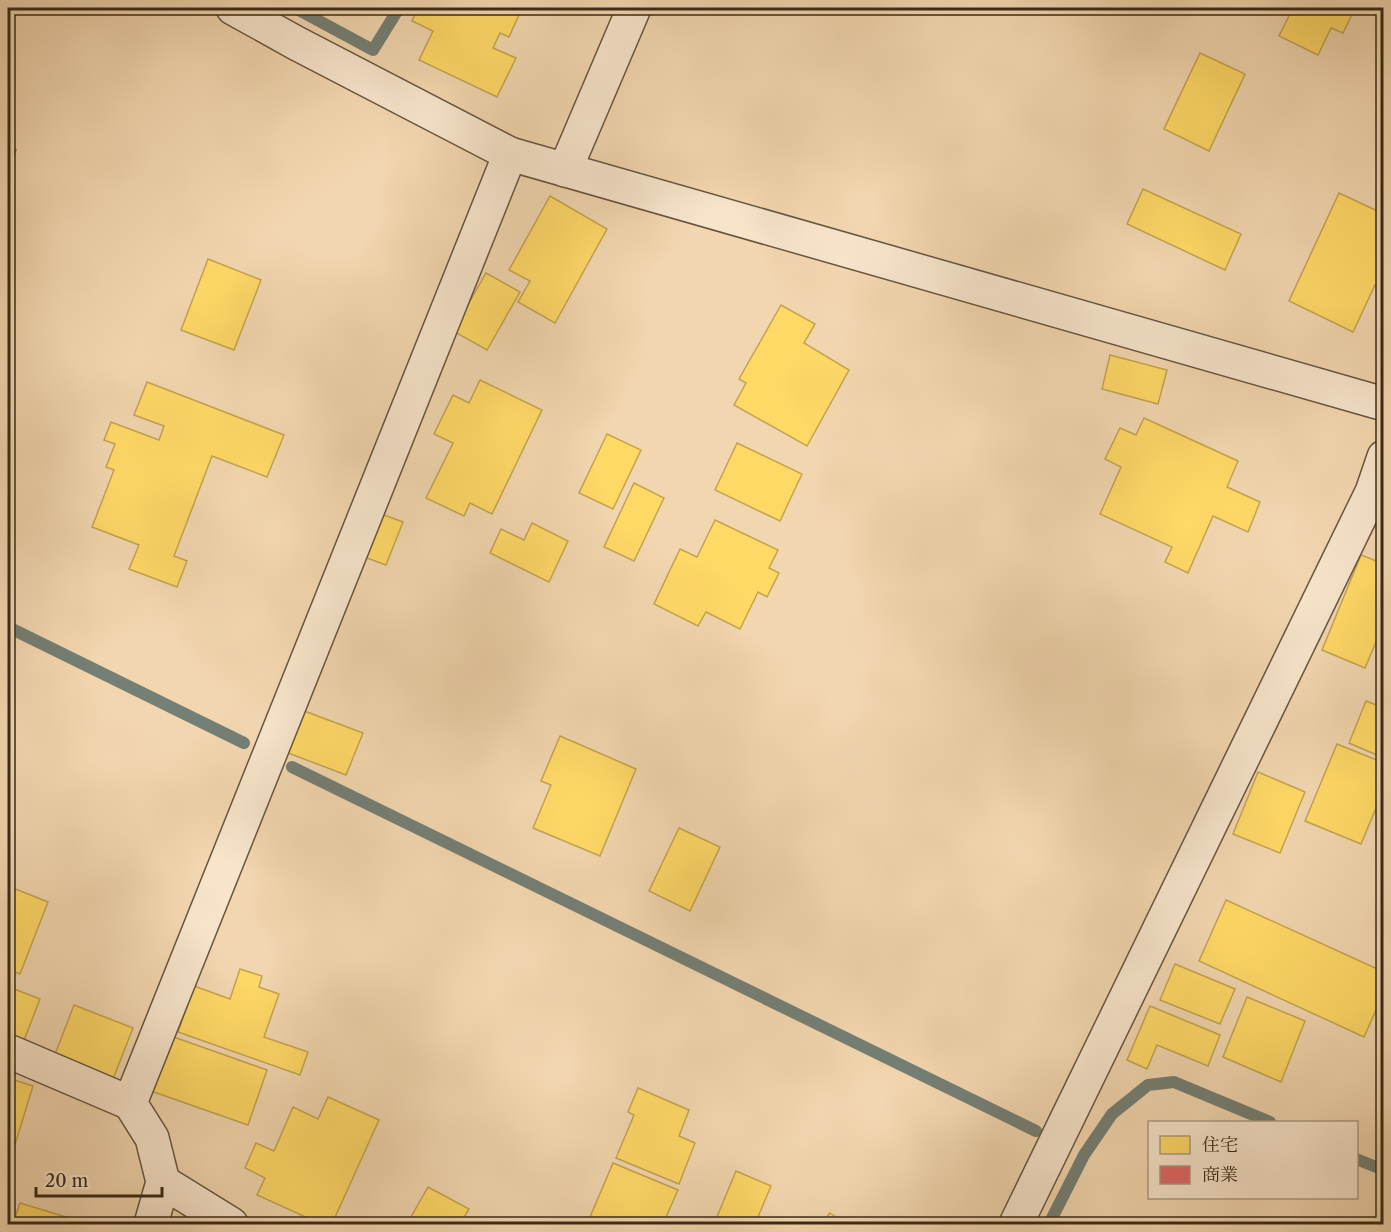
<svg xmlns="http://www.w3.org/2000/svg" width="1391" height="1232" font-family="'Libre Caslon Text','Noto Serif JP',serif">
	<style>
		.homes { fill: #ffd966; stroke: #c3a44f; stroke-width: 1.5 }
		.shops { fill: #e06666; stroke: #ae544f; stroke-width: 1.5 }
		.lines { fill: none; stroke-linecap: round; stroke-linejoin: round }
		.stream { stroke: #747f75; stroke-width: 12 }
		.minor-casing { stroke: #66553e; stroke-width: 36 }
		.minor { stroke: #f7e4cb; stroke-width: 33 }
	</style>
	<rect width="100%" height="100%" fill="#f2d6af"/>
	<filter id="stains"><feTurbulence type="fractalNoise" baseFrequency=".00333" numOctaves="4"/><feColorMatrix values="0 0 0 0 .2 0 0 0 0 .09 0 0 0 0 .02 0 0 0 .5 -.17"/></filter>
	<radialGradient id="worn" r=".72"><stop offset=".6" stop-color="#630" stop-opacity="0"/><stop offset="1" stop-color="#630" stop-opacity=".3"/></radialGradient>
	<g class="homes">
		<polygon points="418,8 522,8 509,37 500,33 493,48 516,58 497,97 419,60 433,31 412,21"/>
		<polygon points="1293,8 1355,8 1343,33 1331,28 1318,55 1279,36"/>
		<polygon points="1200,53 1245,74 1209,151 1164,129"/>
		<polygon points="1143,189 1241,234 1225,270 1127,224"/>
		<polygon points="1339,193 1384,214 1384,289 1375,285 1353,332 1289,301"/>
		<polygon points="550,196 607,229 555,323 518,302 530,281 509,270"/>
		<polygon points="208,259 261,280 234,350 181,330"/>
		<polygon points="486,273 520,292 487,350 453,331"/>
		<polygon points="781,305 815,324 804,343 849,370 807,446 734,405 746,383 739,379"/>
		<polygon points="1110,355 1167,370 1158,404 1102,389"/>
		<polygon points="480,380 542,410 492,514 470,503 464,516 426,498 453,443 434,434 453,395 469,403"/>
		<polygon points="147,382 284,435 267,477 212,456 174,556 187,561 177,587 129,569 139,545 92,527 114,470 106,467 115,444 104,440 111,422 159,440 164,426 134,415"/>
		<polygon points="1144,418 1238,461 1227,487 1260,502 1248,532 1213,516 1188,573 1165,562 1172,547 1100,514 1121,467 1105,459 1120,428 1136,435"/>
		<polygon points="607,434 641,450 613,509 579,493"/>
		<polygon points="737,443 802,474 780,521 715,490"/>
		<polygon points="634,483 664,498 634,561 604,547"/>
		<polygon points="376,512 403,522 386,565 359,555"/>
		<polygon points="715,520 778,550 769,568 779,573 767,597 758,592 740,629 706,612 698,626 654,604 680,549 697,557"/>
		<polygon points="532,523 568,541 549,582 490,553 501,529 524,540"/>
		<polygon points="1361,555 1384,564 1384,623 1365,668 1322,650"/>
		<polygon points="1366,701 1384,708 1384,758 1349,743"/>
		<polygon points="299,709 363,733 346,775 283,751"/>
		<polygon points="560,736 636,769 600,856 533,828 551,785 541,781"/>
		<polygon points="1337,744 1384,763 1384,789 1361,844 1305,821"/>
		<polygon points="1258,772 1305,792 1280,853 1233,834"/>
		<polygon points="679,828 720,847 690,911 649,891"/>
		<polygon points="8,886 48,902 20,974 8,969"/>
		<polygon points="1226,900 1384,972 1384,992 1364,1037 1199,961"/>
		<polygon points="1175,964 1235,989 1220,1024 1160,1000"/>
		<polygon points="240,969 262,976 259,987 279,994 264,1037 308,1052 300,1075 178,1032 194,986 230,999"/>
		<polygon points="9,987 40,999 23,1043 8,1037 8,992"/>
		<polygon points="1247,997 1305,1021 1281,1082 1223,1057"/>
		<polygon points="74,1005 133,1028 113,1079 54,1057"/>
		<polygon points="1150,1006 1220,1035 1208,1066 1157,1045 1147,1069 1127,1060"/>
		<polygon points="168,1035 267,1070 248,1125 148,1090"/>
		<polygon points="8,1078 33,1086 9,1164 8,1163"/>
		<polygon points="638,1088 689,1110 679,1136 695,1143 679,1184 616,1158 634,1115 628,1112"/>
		<polygon points="328,1097 379,1120 332,1224 321,1224 257,1195 265,1178 245,1168 256,1143 274,1151 293,1107 318,1119"/>
		<polygon points="613,1163 678,1190 663,1224 587,1224"/>
		<polygon points="736,1171 771,1186 755,1224 714,1224"/>
		<polygon points="428,1187 469,1209 460,1224 407,1224"/>
		<polygon points="20,1203 89,1224 13,1224"/>
		<polygon points="830,1213 846,1224 821,1224"/>
	</g>
	<polygon class="shops" points="8,147 16,150 8,170"/>
	<g class="lines">
		<g class="stream">
			<polyline points="295,8 373,50 399,8"/>
			<polyline points="8,627 244,743"/>
			<polyline points="292,767 1036,1131"/>
			<polyline points="1356,1159 1384,1170"/>
			<polyline points="1049,1224 1084,1155 1112,1114 1148,1085 1174,1082 1270,1122"/>
		</g>
		<defs>
			<g id="minor">
				<polyline points="233,8 296,43 510,154 1384,404"/>
				<polyline points="565,170 634,8"/>
				<polyline points="8,1051 130,1103 152,1138 163,1182 151,1224"/>
				<polyline points="130,1103 510,154"/>
				<polyline points="163,1182 231,1224"/>
				<polyline points="1016,1224 1372,492 1384,457"/>
			</g>
		</defs>
		<use href="#minor" class="minor-casing"/>
		<use href="#minor" class="minor"/>
	</g>
	<rect width="1391" height="1232" fill="none" stroke="#f2d6af" stroke-width="30"/>
	<rect x="9" y="9" width="1373" height="1214" fill="none" stroke="#382a19" stroke-width="3"/>
	<rect x="15" y="15" width="1361" height="1202" fill="none" stroke="#382a19" stroke-width="1.5"/>
	<rect x="1148" y="1121" width="210" height="78" fill="#f7e4cb" stroke="#ab9a84" stroke-width="1.5"/>
	<rect x="1160" y="1136" width="30" height="18" fill="#ffd966" stroke="#ab9a84" stroke-width="1.5"/>
	<text x="1202" y="1151" font-size="18" fill="#382a19">住宅</text>
	<rect x="1160" y="1166" width="30" height="18" fill="#e06666" stroke="#ab9a84" stroke-width="1.5"/>
	<text x="1202" y="1181" font-size="18" fill="#382a19">商業</text>
	<path d="M36 1187v9h126v-9" fill="none" stroke="#382a19" stroke-width="3"/>
	<text x="45" y="1187" font-size="18" fill="#382a19" stroke="#f7e4cb" stroke-width="4.5" paint-order="stroke">20 m</text>
	<rect width="100%" height="100%" filter="url(#stains)"/>
	<rect width="100%" height="100%" fill="url(#worn)"/>
</svg>
